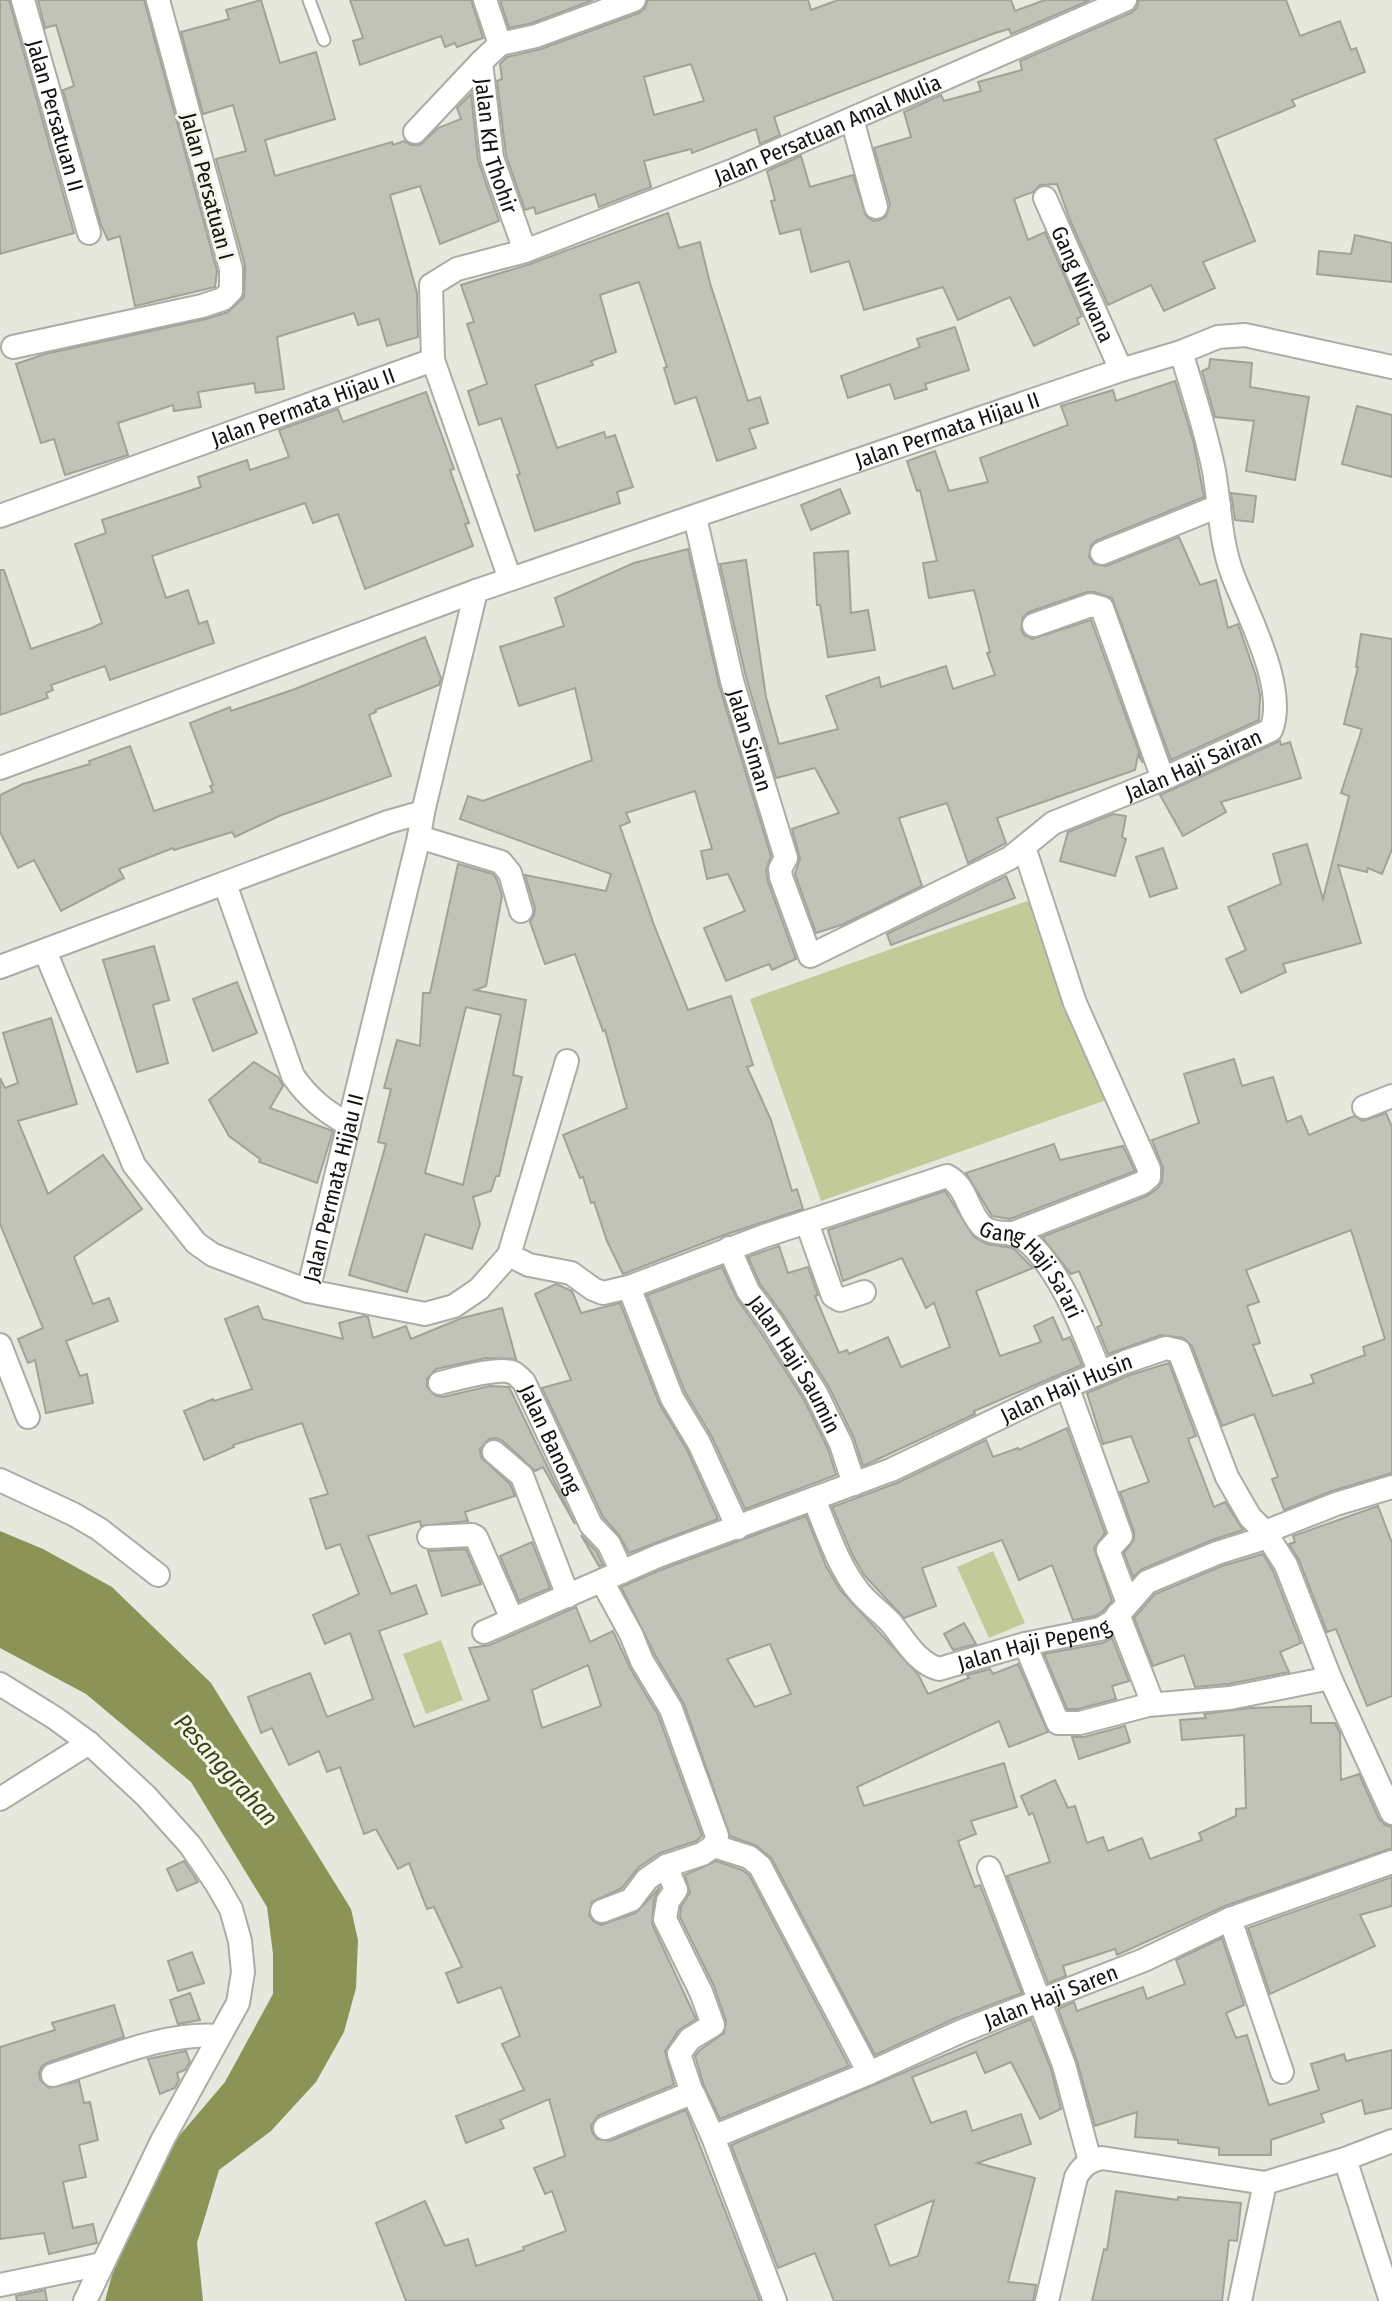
<svg xmlns="http://www.w3.org/2000/svg" width="1392" height="2301" font-family="'Fira Sans Condensed',sans-serif">
	<style>
		.green { fill: #c2cb98 }
		.water { fill: #8b9456 }
		.building { fill: #c1c3b8; stroke: #a1a398; stroke-width: 2; fill-rule: evenodd }
		.lines { fill: none; stroke-linecap: round; stroke-linejoin: round }
		.service-casing { stroke: #abada3; stroke-width: 15 }
		.minor-casing { stroke: #abada3; stroke-width: 26 }
		.service { stroke: #fff; stroke-width: 11 }
		.minor { stroke: #fff; stroke-width: 22 }
		.labels { text-anchor: middle; stroke-width: 6; stroke-linejoin: round; paint-order: stroke }
		.street-label { font-size: 22px; fill: #131410; stroke: #f3f6ea }
		.water-label { font-size: 24px; font-style: italic; fill: #3b4211; stroke: #f3f6ea }
	</style>
	<rect width="100%" height="100%" fill="#e6e8dd"/>
	<g class="green">
		<polygon points="1044,895 1115,1097 821,1201 750,999"/>
		<polygon points="993,1551 1025,1623 989,1638 957,1567"/>
		<polygon points="441,1640 463,1700 426,1714 403,1654"/>
	</g>
	<polygon class="water" points="0,1531 43,1549 112,1587 211,1683 351,1909 358,1940 356,1988 344,2032 316,2082 271,2131 219,2170 197,2243 203,2301 105,2301 112,2275 156,2176 179,2136 225,2082 273,1994 273,1954 267,1907 191,1782 86,1694 0,1648"/>
	<g class="building">
		<polygon points="0,0 9,0 74,233 0,254"/>
		<polygon points="38,0 144,0 217,271 215,287 135,306 120,236 108,240 101,225 63,90 74,86 56,25 45,28"/>
		<polygon points="261,0 280,63 316,52 335,119 265,140 275,176 392,142 393,145 404,141 411,145 420,145 438,128 461,119 457,108 471,94 478,160 499,221 440,244 420,186 390,195 417,293 418,337 387,346 379,319 358,325 354,313 277,337 284,389 256,393 254,383 198,392 201,407 174,411 173,405 118,423 128,455 65,475 54,439 41,443 16,364 45,354 206,319 228,312 244,297 245,265 216,159 246,151 233,105 203,114 181,32 229,19 226,10"/>
		<polygon points="350,0 471,0 483,38 457,47 455,43 445,47 441,36 360,65 353,41 363,38"/>
		<polygon points="500,0 593,0 532,23 509,28"/>
		<path d="M648,0H808L811,10L838,0H1011L1015,11L1045,0H1090L1011,34L1009,29L995,33L774,117L780,135L760,144L756,129L692,153L691,149L644,161L651,187L599,207L595,194L536,214L534,207L525,210L506,155L497,81L502,79L500,64L507,57L541,49L639,13L645,8ZM691,64L704,101L654,115L644,77Z"/>
		<polygon points="1139,0 1286,0 1300,36 1340,21 1351,50 1356,48 1365,72 1292,100 1295,106 1215,139 1255,241 1203,262 1215,288 1164,311 1151,285 1108,305 1070,220 1057,184 1040,185 1033,192 1014,199 1028,240 1045,232 1082,316 1077,319 1079,324 1034,346 1010,297 958,320 943,287 864,310 849,261 811,272 800,229 780,234 771,201 775,200 767,171 801,156 810,187 853,175 866,216 873,221 880,220 886,216 890,204 874,148 911,137 904,112 941,95 944,101 981,91 978,82 1022,70 1020,61 1131,13 1137,8"/>
		<polygon points="668,213 679,248 700,242 710,283 748,401 760,397 768,423 749,429 756,448 717,461 696,397 675,404 664,368 667,367 639,282 600,295 616,352 591,361 593,365 535,385 557,448 604,432 606,438 615,435 633,487 617,492 620,503 535,531 517,475 520,474 501,418 479,425 468,391 487,384 467,324 474,322 461,285 530,264"/>
		<polygon points="1355,235 1392,243 1392,282 1317,274 1319,251 1351,254"/>
		<polygon points="955,327 969,370 925,384 927,389 895,399 890,384 848,398 841,376 920,347 917,339"/>
		<polygon points="1210,359 1252,363 1250,387 1309,397 1295,480 1246,471 1254,421 1215,417 1202,371 1209,368"/>
		<polygon points="1175,381 1194,444 1204,497 1097,540 1091,545 1089,557 1094,564 1106,566 1179,537 1200,585 1216,580 1228,628 1238,624 1256,676 1260,695 1259,720 1171,760 1112,598 1095,592 1087,592 1029,612 1023,617 1021,629 1024,635 1032,639 1091,620 1143,763 1138,755 1135,770 997,818 1006,843 968,863 947,803 899,818 922,886 844,924 816,933 795,874 800,859 792,829 839,813 815,768 776,778 746,677 720,564 746,560 766,697 779,744 838,729 826,696 879,677 881,687 946,666 953,689 995,675 987,653 990,652 974,590 929,598 923,563 937,561 920,490 917,491 907,461 935,451 949,491 988,482 980,458 1068,425 1061,406 1113,390 1116,401"/>
		<polygon points="426,392 454,469 450,470 469,523 465,524 473,546 365,589 338,514 313,523 305,503 152,556 166,598 188,590 199,624 207,621 214,643 110,680 105,666 51,685 53,690 46,693 48,698 0,715 0,570 4,570 31,649 92,628 102,623 75,544 106,533 102,520 201,487 198,477 247,460 250,470 289,457 279,430 338,409 343,422"/>
		<polygon points="1357,406 1392,415 1392,477 1342,464"/>
		<polygon points="840,489 850,513 811,530 801,505"/>
		<polygon points="1231,493 1256,496 1253,522 1235,520"/>
		<polygon points="688,549 719,685 771,856 766,870 768,882 796,959 772,970 769,964 726,981 704,928 745,911 728,874 707,879 701,851 712,849 695,791 626,813 630,822 620,826 654,925 688,1010 731,996 753,1065 747,1067 771,1120 792,1191 797,1189 803,1209 724,1235 623,1274 607,1241 594,1202 591,1203 583,1177 580,1178 563,1135 627,1108 605,1030 603,1031 575,954 545,964 530,922 534,915 535,908 525,875 606,891 611,874 460,819 468,796 483,801 592,760 575,688 519,706 500,647 564,626 555,598 634,563"/>
		<polygon points="848,551 851,613 868,610 875,650 828,657 820,605 817,605 814,553"/>
		<polygon points="1361,634 1392,639 1392,849 1382,874 1368,868 1367,872 1338,865 1361,943 1283,964 1286,972 1241,993 1226,959 1246,950 1228,907 1281,884 1273,854 1307,844 1323,899 1349,796 1341,793 1362,729 1344,724 1358,667 1356,667"/>
		<polygon points="425,637 441,678 439,685 375,710 376,712 369,715 391,776 279,816 235,837 232,832 174,850 173,848 119,869 124,878 61,911 34,860 18,868 0,832 0,795 23,784 90,764 89,761 130,746 154,811 213,792 210,786 213,785 190,723 230,707 231,711 295,689"/>
		<polygon points="1280,741 1281,745 1290,742 1301,778 1221,802 1226,812 1183,836 1160,795"/>
		<polygon points="1113,814 1126,816 1122,837 1126,839 1115,876 1060,861 1068,832"/>
		<polygon points="1163,848 1177,888 1150,897 1136,857"/>
		<path d="M458,864L493,874L497,880L502,896L486,986L475,990L526,1000L513,1075L522,1077L499,1176H496L491,1191L473,1197L480,1224L472,1249L425,1234L407,1292L349,1275L386,1144L378,1142L391,1089L384,1088L397,1040L420,1046L423,993H430ZM466,1007L501,1015L463,1185L425,1173Z"/>
		<polygon points="1006,876 1015,898 891,945 887,934"/>
		<polygon points="154,946 169,1000 153,1005 168,1063 137,1072 103,960"/>
		<polygon points="237,982 257,1033 213,1051 193,999"/>
		<polygon points="51,1018 77,1104 18,1121 48,1194 103,1155 142,1209 74,1257 93,1304 109,1298 118,1321 66,1341 80,1376 87,1374 93,1403 46,1413 35,1360 28,1363 18,1339 43,1328 0,1224 0,1078 5,1088 18,1083 3,1033"/>
		<path d="M1234,1059L1242,1086L1273,1077L1287,1122L1301,1116L1309,1135L1354,1116L1363,1121L1386,1113L1392,1127V1473L1332,1491L1284,1510L1272,1479L1278,1477L1254,1414L1222,1426L1192,1346L1183,1338L1161,1335L1108,1354L1097,1327L1102,1325L1079,1271L1071,1274L1042,1237L1147,1196L1158,1188L1162,1182L1163,1168L1152,1140L1199,1123L1184,1074ZM1351,1230L1385,1339L1363,1347L1365,1355L1311,1375L1314,1383L1273,1396L1253,1345L1260,1343L1247,1306L1259,1302L1246,1270Z"/>
		<polygon points="254,1062 278,1077 283,1086 270,1108 333,1131 317,1183 259,1162 260,1159 229,1136 209,1100"/>
		<polygon points="1054,1144 1060,1160 1123,1146 1135,1171 1010,1219 992,1216 966,1173"/>
		<polygon points="945,1191 974,1237 987,1244 1013,1248 1033,1268 976,1291 1000,1356 1041,1342 1034,1326 1053,1317 1063,1340 1070,1337 1082,1365 974,1411 975,1414 863,1466 854,1438 829,1387 784,1316 760,1284 748,1257 779,1246 788,1273 808,1267 818,1295 815,1296 839,1353 847,1350 849,1354 888,1337 901,1367 950,1347 934,1303 926,1308 902,1258 843,1281 828,1230"/>
		<polygon points="722,1267 737,1299 760,1331 804,1400 828,1449 836,1475 745,1509 712,1437 685,1392 647,1295"/>
		<polygon points="556,1284 572,1291 581,1313 620,1303 659,1403 687,1450 718,1519 629,1553 619,1535 603,1517 542,1388 571,1380 535,1294"/>
		<path d="M258,1306L263,1319L343,1339L339,1323L364,1316L368,1317L373,1338L406,1326L411,1339L462,1318L502,1308L516,1359L486,1358L436,1369L427,1379V1387L436,1396L443,1397L490,1386L509,1387L575,1524L543,1467L535,1471L503,1441L496,1438L489,1439L480,1449L481,1457L510,1484L515,1496L465,1512L468,1521L421,1526L420,1521L368,1536L391,1594L416,1585L427,1614L379,1631L414,1727L489,1700L469,1648L490,1645L576,1607L590,1642L613,1631L630,1668L658,1715L702,1836L696,1841L660,1853L639,1867L622,1888L592,1902L589,1915L593,1921L601,1925L636,1913L660,1887L654,1899L652,1924L696,2019L679,2030L665,2051L674,2085L599,2115L591,2125L592,2132L597,2139L610,2141L686,2110L760,2301H406L376,2223L425,2201L445,2246L468,2239L476,2266L524,2250L523,2247L566,2231L552,2191L545,2194L534,2168L565,2156L549,2099L500,2120L504,2128L466,2143L456,2116L524,2090L502,2044L520,2036L501,1987L458,2003L446,1973L462,1967L434,1907L427,1909L409,1863L398,1869L376,1829L364,1834L340,1767L327,1772L319,1751L289,1765L272,1728L261,1733L248,1697L310,1673L327,1717L373,1699L350,1633L325,1644L313,1615L359,1594L340,1544L326,1549L310,1499L328,1494L302,1423L233,1445L234,1447L204,1460L184,1411L213,1399L214,1401L252,1389L225,1319ZM588,1665L601,1706L542,1728L532,1690Z"/>
		<polygon points="1169,1363 1196,1436 1188,1439 1214,1507 1225,1502 1243,1530 1212,1540 1142,1569 1133,1577 1124,1553 1134,1540 1134,1532 1120,1492 1149,1482 1131,1436 1103,1444 1087,1393 1130,1375"/>
		<polygon points="1067,1428 1105,1533 1094,1548 1112,1601 1103,1611 1095,1616 1073,1620 1052,1565 1019,1580 1002,1540 922,1568 936,1606 904,1618 864,1575 852,1554 832,1507 897,1483 986,1440 993,1457 1018,1448 1019,1450"/>
		<polygon points="1378,1506 1392,1543 1392,1696 1367,1706 1336,1629 1327,1632 1299,1560 1289,1544 1295,1542 1293,1536"/>
		<path d="M806,1516L826,1566L840,1590L918,1674L928,1694L969,1678L967,1675L990,1669L993,1674L1018,1664L1048,1732L1009,1747L999,1721L857,1787L864,1806L1004,1763L1017,1807L971,1821L976,1834L958,1841L975,1887L980,1885L1022,1993L956,2018L875,2055L772,1859L757,1846L730,1836L684,1704L655,1655L621,1587L663,1569ZM770,1644L791,1694L755,1707L727,1659Z"/>
		<polygon points="581,1535 597,1552 603,1565 599,1566"/>
		<polygon points="532,1542 550,1588 519,1601 500,1556"/>
		<polygon points="466,1549 481,1584 442,1596 428,1551"/>
		<polygon points="1263,1554 1273,1571 1301,1643 1280,1652 1289,1672 1228,1684 1195,1687 1184,1655 1153,1666 1134,1618 1155,1594 1222,1566"/>
		<polygon points="964,1623 976,1644 953,1650 944,1634"/>
		<polygon points="1112,1638 1129,1681 1112,1686 1116,1699 1078,1709 1067,1709 1044,1654 1103,1643"/>
		<polygon points="1311,1706 1311,1723 1335,1723 1340,1733 1341,1780 1359,1774 1379,1819 1385,1825 1392,1827 1392,1848 1225,1906 1117,1955 1115,1949 1063,1966 1066,1976 1048,1983 1007,1876 1050,1862 1033,1813 1029,1815 1021,1796 1055,1780 1068,1808 1075,1806 1087,1843 1103,1837 1108,1851 1142,1838 1150,1859 1202,1840 1199,1833 1236,1816 1236,1809 1246,1808 1244,1735 1182,1740 1180,1720 1206,1718 1204,1714 1250,1708"/>
		<polygon points="1125,1726 1130,1742 1079,1759 1072,1737 1084,1737"/>
		<polygon points="184,1861 198,1882 177,1891 167,1869"/>
		<polygon points="716,1861 742,1870 749,1875 849,2066 720,2119 704,2086 695,2056 700,2050 724,2033 726,2021 714,1986 680,1917 681,1907 690,1892 685,1875"/>
		<polygon points="1392,1877 1392,1906 1360,1915 1375,1946 1270,1994 1248,1928"/>
		<polygon points="1222,1938 1244,2005 1226,2013 1236,2038 1247,2035 1269,2105 1319,2090 1311,2064 1344,2054 1346,2061 1392,2050 1392,2108 1365,2114 1362,2100 1321,2114 1324,2122 1271,2140 1271,2155 1219,2155 1219,2148 1178,2143 1178,2140 1135,2137 1137,2112 1095,2126 1077,2061 1058,2009 1074,2002 1077,2011 1143,1987 1147,1999 1185,1984 1176,1960"/>
		<polygon points="192,1952 204,1983 178,1991 168,1961"/>
		<polygon points="190,1993 200,2020 178,2024 170,2000"/>
		<polygon points="114,2005 124,2037 49,2062 42,2066 39,2073 40,2080 49,2088 79,2081 84,2103 90,2102 98,2140 79,2145 86,2177 63,2182 73,2228 93,2224 97,2243 49,2254 44,2233 0,2239 0,2047 55,2030 52,2023"/>
		<path d="M1031,2019L1051,2069L1061,2109L1040,2119L1011,2062L985,2073L976,2052L912,2077L931,2123L966,2111L972,2131L1021,2114L1031,2144L977,2163L1035,2178L1008,2282L1036,2285L1033,2301H834L815,2253L778,2268L731,2145ZM934,2200L918,2256L890,2266L875,2225Z"/>
		<polygon points="186,2051 190,2062 185,2070 177,2073 179,2080 175,2088 160,2094 148,2059"/>
		<polygon points="1116,2191 1178,2200 1178,2197 1241,2203 1237,2241 1229,2240 1222,2301 1092,2301 1104,2249 1107,2250"/>
		<polygon points="45,2290 47,2301 17,2301 16,2296"/>
	</g>
	<g class="lines">
		<defs>
			<polyline id="service" points="309,0 324,40"/>
			<g id="minor">
				<path id="s1" d="M23,0L89,233"/>
				<path id="s2" d="M485,0L500,44L481,62L492,158L525,251"/>
				<polyline points="500,44 536,36 634,0"/>
				<polyline points="852,119 876,207"/>
				<polyline points="415,132 481,62"/>
				<path id="s3" d="M1045,198L1121,370"/>
				<polyline points="13,347 202,306 223,299 231,291 231,269 158,0"/>
				<path id="s4" d="M433,360L431,285L457,269L525,251L734,170L1125,0"/>
				<path id="s5" d="M0,516L433,360L510,579"/>
				<path id="s6" d="M695,517L732,681L786,858L780,869L781,877L810,956L1010,858L1053,823L1163,779L1271,730C1288,688 1247,614 1232,573C1220,540 1220,505 1214,471C1206,431 1193,391 1181,352"/>
				<polyline points="1102,553 1219,506"/>
				<polyline points="1034,625 1091,605 1102,608 1163,779"/>
				<polyline points="0,768 476,591"/>
				<polyline points="419,837 501,862 510,873 521,911"/>
				<path d="M225,884L293,1076C309,1099 325,1111 349,1125"/>
				<polyline points="45,951 134,1165 196,1243 213,1255 308,1291 425,1314 454,1306 479,1289 509,1255 567,1061"/>
				<polyline points="0,967 388,822 423,812"/>
				<polyline points="1364,1107 1392,1096"/>
				<polyline points="807,1223 833,1296 840,1300 864,1292"/>
				<polyline points="1011,1234 1142,1183 1149,1177 1149,1169 1075,1003 1024,847"/>
				<path id="s7" d="M729,1248L748,1291L772,1323L816,1393L841,1444L854,1484"/>
				<path id="s8" d="M509,1255L529,1265L571,1273L593,1289L603,1293L629,1287L764,1236L947,1176C967,1186 967,1211 982,1226C994,1237 1012,1229 1023,1238C1058,1264 1084,1332 1100,1373"/>
				<polyline points="629,1287 672,1398 699,1443 738,1528"/>
				<path id="s9" d="M308,1291L419,837L423,812L476,591L1121,370L1181,352L1218,337L1245,335L1392,367"/>
				<polyline points="0,1345 28,1417"/>
				<path id="s10" d="M440,1383C456,1379 500,1366 514,1373C516,1374 522,1380 524,1382L591,1525L609,1544L622,1572"/>
				<polyline points="1067,1386 1121,1536 1108,1550 1128,1603"/>
				<polyline points="494,1452 522,1476 568,1596"/>
				<polyline points="0,1480 73,1514 99,1529 158,1575"/>
				<path id="s11" d="M814,1499C827,1530 838,1567 860,1593C869,1604 881,1612 891,1623C905,1640 917,1663 939,1669L1025,1644L1100,1629L1112,1622L1147,1582L1217,1553L1268,1537"/>
				<polyline points="1265,1532 1336,1504 1392,1487"/>
				<polyline points="429,1537 472,1535 476,1537 512,1619"/>
				<polyline points="602,1581 631,1634 642,1661 671,1709 717,1836 714,1846 702,1854 666,1866 647,1879 631,1900 602,1911"/>
				<polyline points="1118,1614 1153,1704"/>
				<path id="s12" d="M484,1632L658,1556L891,1470L1045,1396L1125,1362L1166,1348L1179,1351L1227,1477L1250,1517L1265,1532L1286,1565L1330,1678L1392,1813"/>
				<polyline points="1025,1644 1058,1723 1080,1723 1148,1705 1230,1698 1330,1678"/>
				<polyline points="0,1684 55,1718 89,1743 146,1796 190,1845 216,1883 231,1909 240,1941 243,1972 238,2003 163,2139 85,2301"/>
				<polyline points="0,1799 89,1743"/>
				<polyline points="714,1846 749,1857 760,1866 869,2073"/>
				<polyline points="666,1866 676,1890 668,1901 665,1919 701,1992 713,2025 690,2039 679,2054 692,2093"/>
				<polyline points="989,1868 1064,2065 1090,2161"/>
				<polyline points="1230,1919 1282,2072"/>
				<path d="M53,2075C103,2060 166,2031 218,2036"/>
				<polyline points="605,2128 689,2094 694,2095 713,2137 775,2301"/>
				<path id="s13" d="M713,2137L869,2073L962,2031L1144,1960L1230,1919L1392,1862"/>
				<polyline points="1345,2159 1391,2301"/>
				<polyline points="0,2285 102,2264"/>
				<path d="M1047,2301L1076,2177C1083,2165 1089,2161 1102,2158L1265,2183L1345,2159L1392,2141"/>
				<polyline points="1240,2301 1265,2183"/>
			</g>
		</defs>
		<use href="#service" class="service-casing"/>
		<use href="#minor" class="minor-casing"/>
		<use href="#service" class="service"/>
		<use href="#minor" class="minor"/>
	</g>
	<g class="labels">
		<g class="street-label">
			<text dy="8" stroke="none"><textPath href="#s1" startOffset="120">Jalan Persatuan II</textPath></text>
			<text dy="8" stroke="none"><textPath href="#s4" startOffset="502">Jalan Persatuan Amal Mulia</textPath></text>
			<text dy="8" stroke="none"><textPath href="#s2" startOffset="158">Jalan KH Thohir</textPath></text>
			<text transform="translate(208 186) rotate(75)" y="8">Jalan Persatuan I</text>
			<text dy="8" stroke="none"><textPath href="#s3" startOffset="94">Gang Nirwana</textPath></text>
			<text dy="8" stroke="none"><textPath href="#s5" startOffset="322">Jalan Permata Hijau II</textPath></text>
			<text dy="8" stroke="none"><textPath href="#s9" startOffset="1218">Jalan Permata Hijau II</textPath></text>
			<text dy="8" stroke="none"><textPath href="#s6" startOffset="230">Jalan Siman</textPath></text>
			<text dy="8" stroke="none"><textPath href="#s6" startOffset="888">Jalan Haji Sairan</textPath></text>
			<text dy="8" stroke="none"><textPath href="#s9" startOffset="106">Jalan Permata Hijau II</textPath></text>
			<text dy="8" stroke="none"><textPath href="#s8" startOffset="598">Gang Haji Sa'ari</textPath></text>
			<text dy="8" stroke="none"><textPath href="#s7" startOffset="134">Jalan Haji Saumin</textPath></text>
			<text dy="8" stroke="none"><textPath href="#s12" startOffset="632">Jalan Haji Husin</textPath></text>
			<text dy="8" stroke="none"><textPath href="#s10" startOffset="152">Jalan Banong</textPath></text>
			<text dy="8" stroke="none"><textPath href="#s11" startOffset="314">Jalan Haji Pepeng</textPath></text>
			<text dy="8" stroke="none"><textPath href="#s13" startOffset="366">Jalan Haji Saren</textPath></text>
		</g>
		<g class="water-label">
			<text transform="translate(226 1770) rotate(48)" y="8">Pesanggrahan</text>
		</g>
	</g>
</svg>
